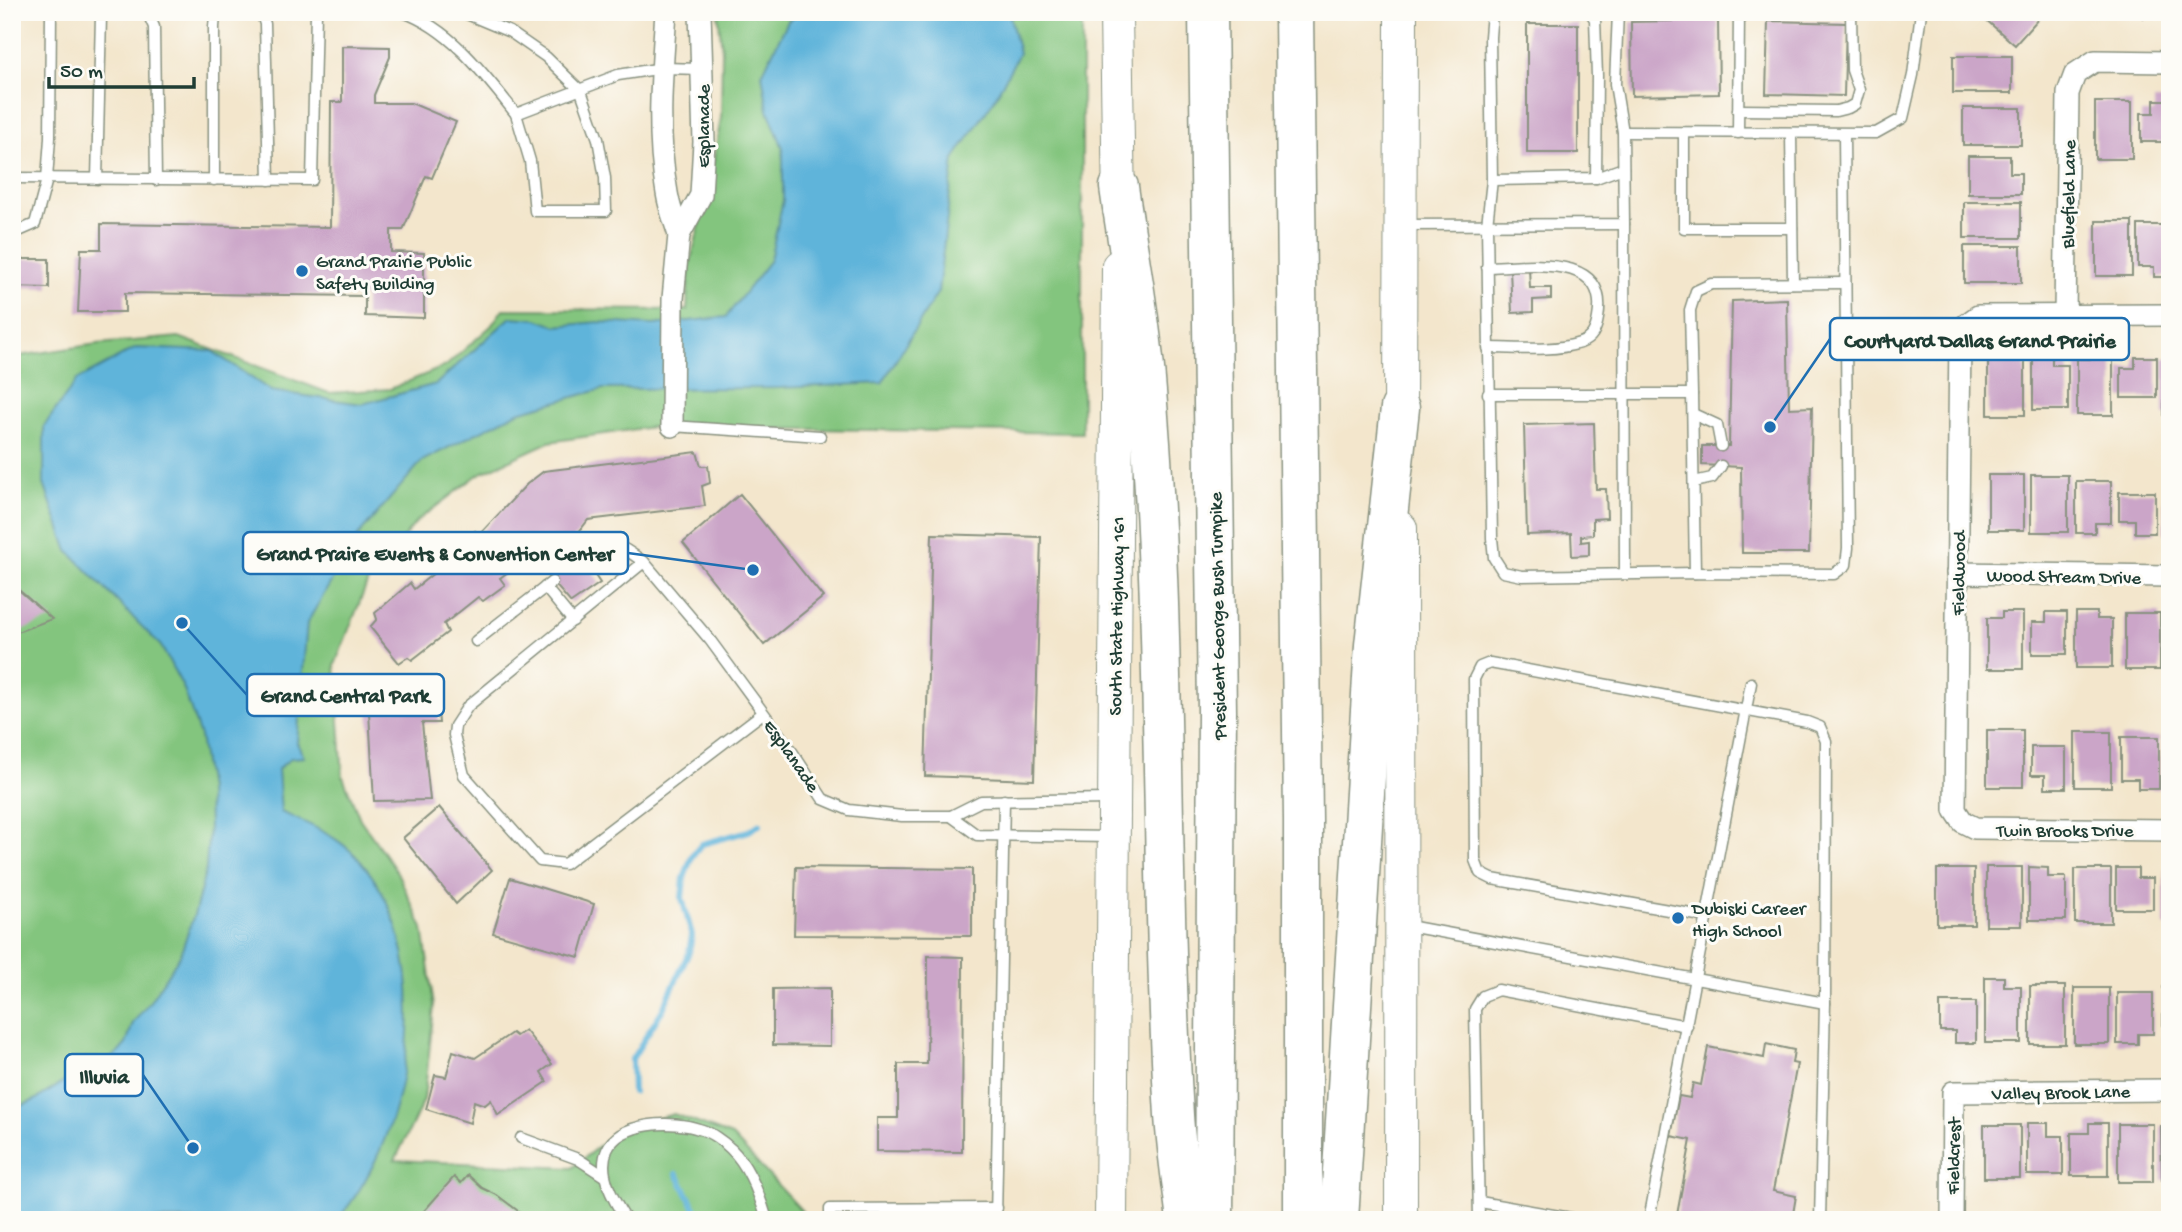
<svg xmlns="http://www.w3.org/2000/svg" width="2182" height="1232" font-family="'Gochi Hand',sans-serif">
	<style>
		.green { fill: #83c57e; stroke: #518159; stroke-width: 2 }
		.water { fill: #5eb4da; stroke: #3e7887; stroke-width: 2 }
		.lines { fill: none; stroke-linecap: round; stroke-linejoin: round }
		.stream { stroke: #5eb4da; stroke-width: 6 }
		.building { fill: #cba5c8 }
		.service-casing { stroke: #899280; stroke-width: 13 }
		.minor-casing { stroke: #899280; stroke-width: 24 }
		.secondary-casing { stroke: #899280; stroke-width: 34 }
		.motorway-casing { stroke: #899280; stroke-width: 41 }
		.service { stroke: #fff; stroke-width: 10 }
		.minor { stroke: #fff; stroke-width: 21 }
		.secondary { stroke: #fff; stroke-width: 32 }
		.motorway { stroke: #fff; stroke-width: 38 }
		.poi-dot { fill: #1f6fb2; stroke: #fdfcf7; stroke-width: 2.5 }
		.labels { text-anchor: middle; stroke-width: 6; stroke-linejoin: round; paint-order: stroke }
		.street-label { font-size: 19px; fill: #1f3d34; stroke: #fdfcf7 }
		.poi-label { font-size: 19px; fill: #1f3d34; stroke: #fdfcf7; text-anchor: start }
		.leader { fill: none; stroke: #1f6fb2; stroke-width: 2.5 }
		.callout-dot { fill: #1f6fb2; stroke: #fdfcf7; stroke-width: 2.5 }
		.callout { fill: #fdfcf7; stroke: #1f6fb2; stroke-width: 2.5 }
		.callout-label { font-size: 21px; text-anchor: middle; font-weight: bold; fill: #1f3d34 }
	</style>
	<rect width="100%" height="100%" fill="#fdfcf7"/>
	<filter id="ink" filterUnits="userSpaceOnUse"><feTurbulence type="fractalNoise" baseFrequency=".0143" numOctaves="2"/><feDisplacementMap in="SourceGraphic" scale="14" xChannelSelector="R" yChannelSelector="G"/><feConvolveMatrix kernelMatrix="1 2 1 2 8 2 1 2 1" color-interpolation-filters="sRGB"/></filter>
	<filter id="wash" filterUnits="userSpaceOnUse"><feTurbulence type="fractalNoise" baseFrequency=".00686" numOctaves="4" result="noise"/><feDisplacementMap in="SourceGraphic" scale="28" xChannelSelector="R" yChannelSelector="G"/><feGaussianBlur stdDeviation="1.57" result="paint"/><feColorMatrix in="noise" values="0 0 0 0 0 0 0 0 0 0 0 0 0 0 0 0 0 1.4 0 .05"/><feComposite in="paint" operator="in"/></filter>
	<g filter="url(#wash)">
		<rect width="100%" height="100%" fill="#f3e6cc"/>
		<polygon class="green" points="718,12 1082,12 1082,433 652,427 549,442 479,474 417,521 368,581 335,665 343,777 360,819 397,872 423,928 434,1006 424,1100 395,1160 572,1168 621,1128 674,1114 732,1136 802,1211 803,1220 12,1220 12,357 97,344 179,337 329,393 390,389 446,366 491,326 503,309 687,310 689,267 708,192 721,118 722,51"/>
		<path class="water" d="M803,12H1009L1019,53L994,100L954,159L938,292L882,383L780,388L603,389L518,412L422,461L358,536L307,623L297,743L304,757L291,758L278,769L281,812C306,823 334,834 354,854C442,945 415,1131 337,1220H12V1110L35,1100L86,1068L104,1063L119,1052L126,1044L133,1023L149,1003L180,955L195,912L206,869L209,826L208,789L200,736L183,687L161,646L68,551L44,484V426L77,380L136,348L212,351L271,391L362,404L436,384L511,317L537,319L556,326L598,322L653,325L726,317L770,260L783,200V148L768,110L762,74L788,21Z"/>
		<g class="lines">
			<g class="stream">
				<polyline points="633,1092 632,1059 663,1009 689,952 692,935 682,898 684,878 692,856 702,844 749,831 760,824"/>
				<polyline points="677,1174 701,1220"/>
			</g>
		</g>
		<g id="blocks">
			<g class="building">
				<polygon points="1977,12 2032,12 2039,18 2015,45"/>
				<rect x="2143" y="12" width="27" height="6"/>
				<polygon points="1718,20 1719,94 1632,96 1631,22"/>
				<polygon points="1768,21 1846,23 1844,96 1766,94"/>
				<rect x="1527" y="24" width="51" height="129"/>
				<polygon points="342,46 390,47 390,57 374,95 374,103 411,103 456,122 432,178 426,176 403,230 391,230 391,252 424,253 424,318 365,316 365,296 125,293 125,312 78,312 81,249 101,249 101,224 330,227 331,102 342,102"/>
				<rect x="1953" y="56" width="59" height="37"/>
				<polygon points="2154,100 2170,100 2170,142 2141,142 2141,113 2154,113"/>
				<rect x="2095" y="102" width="37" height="57"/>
				<rect x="1963" y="108" width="58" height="37"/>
				<polygon points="1968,156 2010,156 2010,173 2021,173 2021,194 1968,194"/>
				<rect x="1964" y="202" width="57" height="36"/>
				<rect x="2096" y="221" width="36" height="55"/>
				<polygon points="2138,225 2170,225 2170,277 2154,277 2154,267 2138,267"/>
				<rect x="1964" y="246" width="57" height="37"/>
				<polygon points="12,259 49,259 49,288 12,287"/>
				<polygon points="1529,268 1530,288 1551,288 1551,299 1533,300 1533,312 1512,313 1510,269"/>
				<polygon points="1787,299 1789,408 1812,407 1809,553 1742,553 1741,467 1702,465 1702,446 1729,446 1732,301"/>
				<rect x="1988" y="357" width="37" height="58"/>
				<polygon points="2033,357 2052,357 2052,365 2068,365 2068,410 2033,410"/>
				<polygon points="2135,357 2157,357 2157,398 2121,398 2121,368 2135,368"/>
				<rect x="2164" y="358" width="6" height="57"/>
				<rect x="2077" y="359" width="36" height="56"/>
				<polygon points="1594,423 1596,489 1606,489 1607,518 1593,519 1593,535 1581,536 1581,542 1589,541 1589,555 1572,556 1571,533 1527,535 1524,425"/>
				<polygon points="697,452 701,466 708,466 710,483 702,486 705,506 588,520 572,541 600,583 571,603 530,555 500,578 505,585 483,601 478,597 444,624 448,632 412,660 408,657 399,663 370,627 377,619 375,613 410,583 414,589 439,569 436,564 475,531 478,536 527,484 544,471"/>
				<rect x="1988" y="475" width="36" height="55"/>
				<rect x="2031" y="475" width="37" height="57"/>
				<rect x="2164" y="476" width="6" height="57"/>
				<polygon points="2076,481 2111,481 2111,523 2095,523 2095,533 2076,533"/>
				<polygon points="2119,492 2155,492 2155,533 2135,533 2135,520 2119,520"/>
				<polygon points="740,494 823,597 764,645 683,543"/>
				<polygon points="932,534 1041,537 1034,780 925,776"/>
				<polygon points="12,584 52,619 12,634"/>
				<polygon points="2002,612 2023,612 2023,669 1987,669 1987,618 2002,618"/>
				<polygon points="2046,612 2067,612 2067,654 2032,654 2032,622 2046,622"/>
				<polygon points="2076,612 2097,612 2097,619 2112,619 2112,668 2076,668"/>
				<rect x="2125" y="613" width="35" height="57"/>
				<polygon points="437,700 439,723 422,723 430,800 374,801 369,712 421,707 422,701"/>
				<rect x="1987" y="730" width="36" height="57"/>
				<rect x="2075" y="732" width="36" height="55"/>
				<polygon points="2121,737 2159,737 2159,789 2138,789 2138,779 2121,779"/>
				<polygon points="2031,747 2066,747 2066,788 2045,788 2045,775 2031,775"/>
				<polygon points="439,807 492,870 456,904 403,838"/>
				<polygon points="796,867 972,869 972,936 794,935"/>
				<rect x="1986" y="867" width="36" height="59"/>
				<polygon points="2029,867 2048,868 2048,877 2066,877 2066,920 2029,920"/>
				<polygon points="2116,868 2138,868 2138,878 2153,878 2153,909 2116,909"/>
				<rect x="1937" y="869" width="37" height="56"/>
				<rect x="2075" y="869" width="36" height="54"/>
				<rect x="2164" y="869" width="6" height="57"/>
				<polygon points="510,878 594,904 579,957 493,933"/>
				<polygon points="928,956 963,957 962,1152 877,1151 877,1118 898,1118 898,1064 927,1064"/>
				<polygon points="1985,977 2004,977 2004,986 2021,986 2021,1043 1985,1043"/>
				<rect x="2030" y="986" width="35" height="58"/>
				<rect x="2163" y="987" width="7" height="56"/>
				<polygon points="830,988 830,1046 773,1045 773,989"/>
				<rect x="2074" y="988" width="35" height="56"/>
				<polygon points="2117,993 2153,993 2153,1034 2138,1034 2138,1044 2117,1044"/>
				<polygon points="1940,1002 1976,1002 1976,1043 1955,1043 1955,1031 1940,1031"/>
				<polygon points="525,1030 552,1064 541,1072 547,1082 498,1115 491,1100 485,1105 474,1101 470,1123 426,1109 435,1075 446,1077 453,1051 475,1058 512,1033 516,1036"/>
				<polygon points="1766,1044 1794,1050 1792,1063 1797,1064 1773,1191 1796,1196 1792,1220 1676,1220 1691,1140 1671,1136 1679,1096 1690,1098 1693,1083 1701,1085 1708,1047 1764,1058"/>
				<polygon points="2027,1123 2048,1123 2048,1136 2063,1136 2063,1175 2027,1175"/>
				<polygon points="2089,1123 2108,1123 2108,1176 2071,1176 2071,1133 2089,1133"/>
				<rect x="2118" y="1124" width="35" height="58"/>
				<rect x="1984" y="1125" width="36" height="53"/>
				<polygon points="2161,1126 2170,1126 2170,1180 2162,1180"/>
				<polygon points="468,1175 482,1188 497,1195 530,1220 416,1220 454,1177 461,1183"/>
			</g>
		</g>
	</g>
	<g filter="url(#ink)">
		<use href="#blocks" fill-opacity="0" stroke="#899280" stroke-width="2"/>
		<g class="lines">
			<defs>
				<g id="service">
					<polyline points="144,12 150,18 154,27 156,180"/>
					<polyline points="257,12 262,15 265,24 269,180"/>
					<path d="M403,12C451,29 485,75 516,114L618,75L663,68L702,69"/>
					<polyline points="462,12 510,32 546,57 581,91 598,139 605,178 606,211 535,211 530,161 516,114"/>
					<polyline points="1492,12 1490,37 1492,180 1487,225 1492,538 1494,558 1503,572 1522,576 1695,573 1834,574 1846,565 1848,548 1844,134"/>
					<polyline points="1590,12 1595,19 1597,76 1596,178"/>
					<polyline points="1738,110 1836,111 1848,108 1855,104 1859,90 1852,70 1851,12"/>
					<polyline points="1623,132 1876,133 1903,118 1913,75 1921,12"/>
					<polyline points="1684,133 1684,228 1792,228"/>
					<polyline points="1738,133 1739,12"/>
					<polyline points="1791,134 1793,283"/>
					<polyline points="12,178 312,180 316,12"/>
					<polyline points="97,179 101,16 106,12"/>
					<polyline points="214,180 214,27 215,16 221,12"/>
					<polyline points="1492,180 1596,178 1623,168"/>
					<polyline points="1624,224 1625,574"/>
					<polyline points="1402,225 1624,224 1623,132 1615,84 1618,12"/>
					<polyline points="12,234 35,224 47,179 50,138 51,12"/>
					<path d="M1487,267C1528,266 1610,252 1598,318C1596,330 1592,339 1580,343C1552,352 1518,348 1488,348"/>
					<polyline points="1488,394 1692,394 1690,310 1696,291 1711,284 1845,283"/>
					<polyline points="1692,394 1695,573"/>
					<polyline points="1693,414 1717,425 1721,446"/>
					<polyline points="672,426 820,436"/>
					<polyline points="1694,482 1712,478 1721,466"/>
					<path d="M581,559C610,536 616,543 644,562"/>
					<polyline points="545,587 573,621"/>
					<polyline points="476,641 552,582"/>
					<polyline points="763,713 565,864 540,861 464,775 454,735 455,726 468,706 644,562 710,640 793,753 823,799 849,810 902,816 951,816 981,801 1110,799"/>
					<polyline points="951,816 977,835 1110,837"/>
					<polyline points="1708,917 1492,879 1480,873 1475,860 1474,679 1480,667 1490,663 1807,722 1820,727 1826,741 1825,1003 1820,1220"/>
					<polyline points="1403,925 1825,1003"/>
					<polyline points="521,1138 578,1159 604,1176"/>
					<polyline points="1480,1202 1582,1220"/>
					<path d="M626,1220C614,1201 597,1173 607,1150C620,1121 674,1120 699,1129C709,1131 724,1142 731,1149C749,1166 760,1196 767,1220"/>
					<polyline points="830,1220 830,1209 997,1208"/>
					<polyline points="996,1220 1004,800"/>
					<polyline points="1479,1220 1475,1009 1483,996 1498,990 1687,1026"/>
					<polyline points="1649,1220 1751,683"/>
				</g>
				<g id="minor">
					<path d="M666,12C662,72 656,134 667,193C669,207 675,222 679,235"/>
					<polyline points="2065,315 2068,93 2075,74 2095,61 2170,62"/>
					<polyline points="2170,315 1978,316 1967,324 1960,334 1955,810 1963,822 1975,828 2170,830"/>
					<polyline points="672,426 673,299 679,235 701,195 704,142 700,12"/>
					<polyline points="1957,573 2170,576"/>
					<polyline points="1952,1220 1953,1092 2170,1090"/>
				</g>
				<g id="secondary">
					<polyline points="1116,12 1119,210"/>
					<polyline points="1400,431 1401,12"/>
					<polyline points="1111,1220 1118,266"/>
					<path d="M1401,1220C1400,989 1403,759 1401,528"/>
				</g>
				<g id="motorway">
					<polyline points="1208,12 1217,711 1214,1220"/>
					<polyline points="1294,12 1303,820 1303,1220"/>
					<path d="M1119,187C1128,251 1141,316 1146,380C1168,625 1159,870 1174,1115C1176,1150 1182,1185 1186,1220"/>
					<polyline points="1339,1220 1374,645 1400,408"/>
				</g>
			</defs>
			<use href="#service" class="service-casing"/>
			<use href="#minor" class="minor-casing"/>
			<use href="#secondary" class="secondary-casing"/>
			<use href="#motorway" class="motorway-casing"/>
			<use href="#service" class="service"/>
			<use href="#minor" class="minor"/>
			<use href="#secondary" class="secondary"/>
			<use href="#motorway" class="motorway"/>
		</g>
	</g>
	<g class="poi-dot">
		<circle cx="302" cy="271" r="7"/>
		<circle cx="1678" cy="918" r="7"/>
	</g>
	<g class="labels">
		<g class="street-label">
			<text transform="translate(702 126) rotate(-90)" y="7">Esplanade</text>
			<text transform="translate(2067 194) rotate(-89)" y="7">Bluefield Lane</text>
			<text transform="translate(1957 573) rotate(-89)" y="7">Fieldwood</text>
			<text transform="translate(2064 575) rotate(1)" y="7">Wood Stream Drive</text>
			<text transform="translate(1115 616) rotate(-89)" y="7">South State Highway 161</text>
			<text transform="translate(1216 616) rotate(-91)" y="7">President George Bush Turnpike</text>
			<text transform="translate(793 755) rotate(55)" y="7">Esplanade</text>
			<text x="2065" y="836">Twin Brooks Drive</text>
			<text transform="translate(2061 1091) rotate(-1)" y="7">Valley Brook Lane</text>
			<text transform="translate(1952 1156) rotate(-89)" y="7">Fieldcrest</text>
		</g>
		<g class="poi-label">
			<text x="316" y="267">Grand Prairie Public<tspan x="316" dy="22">Safety Building</tspan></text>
			<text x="1692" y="914">Dubiski Career<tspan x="1692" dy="22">High School</tspan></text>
		</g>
	</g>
	<path class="leader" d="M1770 427L1830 339M753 570L628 553M182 623L247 695M193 1148L143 1075"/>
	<g class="callout-dot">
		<circle cx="1770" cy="427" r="7"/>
		<circle cx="753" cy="570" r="7"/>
		<circle cx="182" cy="623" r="7"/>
		<circle cx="193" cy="1148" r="7"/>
	</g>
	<g class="callout">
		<rect x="1830" y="318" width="299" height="42" rx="7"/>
		<rect x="243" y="532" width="385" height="42" rx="7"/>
		<rect x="247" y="674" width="197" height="42" rx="7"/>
		<rect x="65" y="1054" width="78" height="42" rx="7"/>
	</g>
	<g class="callout-label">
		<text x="1980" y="347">Courtyard Dallas Grand Prairie</text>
		<text x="435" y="560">Grand Praire Events &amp; Convention Center</text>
		<text x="345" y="702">Grand Central Park</text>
		<text x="104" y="1083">Illuvia</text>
	</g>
	<rect width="2182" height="1232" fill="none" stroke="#fdfcf7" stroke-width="42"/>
	<path d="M49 77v10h145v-10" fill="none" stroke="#1f3d34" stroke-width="3.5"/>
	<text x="60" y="77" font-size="21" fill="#1f3d34" stroke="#fdfcf7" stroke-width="5" paint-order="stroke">50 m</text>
</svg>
